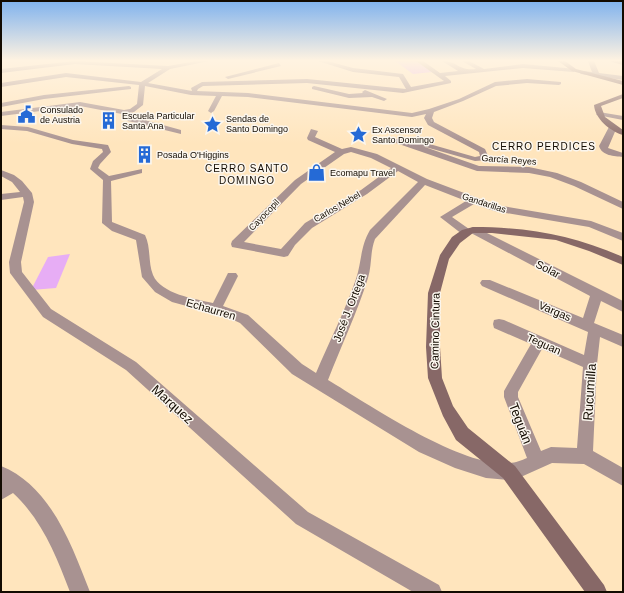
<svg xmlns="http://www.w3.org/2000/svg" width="624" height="593" font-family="Helvetica,sans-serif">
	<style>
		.green { fill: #e7adf5 }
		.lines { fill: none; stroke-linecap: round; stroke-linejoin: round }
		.street { fill: #a89291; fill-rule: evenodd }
		.secondary { fill: #876867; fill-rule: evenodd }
		.labels { text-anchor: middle; stroke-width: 3; stroke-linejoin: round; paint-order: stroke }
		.far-poi-label { font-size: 9px; fill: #130b01; stroke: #fbf6ee; text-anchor: start }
		.far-street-label { font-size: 9px; fill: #130b01; stroke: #fbf6ee }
		.far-neighbourhood-label { font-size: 10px; letter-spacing: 1px; fill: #130b01; stroke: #fbf6ee }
		.street-label { font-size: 11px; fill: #130b01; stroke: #fbf6ee }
		.near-street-label { font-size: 13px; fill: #130b01; stroke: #fbf6ee }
	</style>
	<rect width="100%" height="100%" fill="#ffe5bd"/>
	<g class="green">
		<polygon points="395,61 417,61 432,72 413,74"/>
		<polygon points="70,254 56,288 31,290 48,257"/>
	</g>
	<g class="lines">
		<g class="street">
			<path d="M75,61L168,66L197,61H209L170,69L148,83L192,91L191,88L202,82L307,79L406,89L399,77L353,72L318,61H327L353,68L403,74L411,87L444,81L416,61H423L440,73L458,71L442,61C458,61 458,71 476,69L462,61H469L484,69L523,64L576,69L574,72L523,68L445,76L451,81V83L403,93L307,83L203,86L198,89L197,91L248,93L412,113L429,109L459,99L495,82L527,79L561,82V84L559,85L527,83L496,86L463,101L434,112L432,118L434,122L485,149L489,158L488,160L475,161L422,146L479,166L529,167L557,173L581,182L623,202V209L574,186L550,177L529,173L477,171L396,143V139L405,137L475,157L480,156L479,152L428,125L424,118L426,114L412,117L248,97L222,96L214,111L211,113L208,111L216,96L191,95L145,86L143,105L134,112L129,113L134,117L181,130V134L128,121L122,114L80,106L1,116V112L80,102L124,110L130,109L137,104L139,85L66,77L1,87V83L66,73L141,82L162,69L75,64L1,73V69Z"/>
			<polygon points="588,61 594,61 599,73 623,76 623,80 581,74 580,73 583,71 592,72"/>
			<polygon points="279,63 281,66 228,79 225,77"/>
			<polygon points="129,86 131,87 131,89 44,99 1,107 1,103 44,95"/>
			<polygon points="314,86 349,94 363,93 362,92 365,90 387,99 384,101 372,97 349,98 312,89 312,87"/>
			<polygon points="599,112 623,116 623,120 597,115 596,114"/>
			<path d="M1,125L28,127L73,140L108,145L111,152L100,164L98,168L109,176L142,169V173L111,181L112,222L145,235C151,247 148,263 153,275C161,294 195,299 213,303L228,273H236L238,276L223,306L248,315L302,364L316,373C329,342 345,311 356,279C362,261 360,247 370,230L418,182L398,171L367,194L312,228L295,245L288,256L284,257L232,247L231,244L232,241L295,180L335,152L308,140L307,138L311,129L318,131L315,137L342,149L351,147L377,154L427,179L496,205L591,221L623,233V241L589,227L494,211L474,204L452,217L469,229L473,227L477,228L623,301V312L601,301L594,323L623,335V347L600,337L597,364L593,451L623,468V486L584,464L552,463L523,476L509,480L486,478L455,468L419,452L292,374L240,323L227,317L172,302L155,292L142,277L136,240L112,231L102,223L103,180L90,169L93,161L103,152L102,149L72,144L27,131L1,129ZM351,152L371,158L391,168L361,190L305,223L281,249L244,242L301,184L344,154ZM425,185L466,201L440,217L462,234L466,235L471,233L590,296L583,318L490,280H482L480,283L482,286L588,332L584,355L504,320L499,319L494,320L493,324L494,328L531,344L504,391V397L527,458C522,460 515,463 510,463C464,469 368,404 328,380C341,346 357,313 368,278C372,265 370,252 375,239ZM542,349L583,367L577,448L551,447L541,451L518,397V392Z"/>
			<path d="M610,125L617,127L608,148L623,153V157C614,156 602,156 599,146Z"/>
			<polygon points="1,170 14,175 22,181 32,193 34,202 21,262 22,272 51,309 136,362 308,512 439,585 442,592 413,592 296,524 126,370 43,317 10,273 9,262 24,202 23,197 1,200 1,194 20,192 12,182 1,176"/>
			<path d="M1,466C51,486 72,546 90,592H70C56,555 42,520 13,493L1,500Z"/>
		</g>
		<g class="secondary">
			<polygon points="558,61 565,61 576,69 623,81 623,85 572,71"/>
			<polygon points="611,61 623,61 623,65 612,62"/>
			<path d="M623,94V98L601,106L605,117L623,130V135C610,131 595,119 594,105Z"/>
			<path d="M473,227C528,227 573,235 623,257V265L589,251L556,240L492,233H473L460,243L449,259L440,293V347L442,378L453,406L468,428L515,466L604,585L607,592H585L503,478L456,440L443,416L428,378L426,347L428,293L440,255L452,237L462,230Z"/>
		</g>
	</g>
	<linearGradient id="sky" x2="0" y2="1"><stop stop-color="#7fb2ee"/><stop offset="0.42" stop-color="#fff3e1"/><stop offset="1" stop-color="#fff3e1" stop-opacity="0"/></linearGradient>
	<rect width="624" height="144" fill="url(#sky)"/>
	<defs>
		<symbol id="civic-bare" viewBox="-9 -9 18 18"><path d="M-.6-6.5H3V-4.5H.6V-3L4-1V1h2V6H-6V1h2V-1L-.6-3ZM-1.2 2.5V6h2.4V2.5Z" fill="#256ad6" stroke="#fbf6ee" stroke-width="2.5" paint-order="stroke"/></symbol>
		<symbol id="building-bare" viewBox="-9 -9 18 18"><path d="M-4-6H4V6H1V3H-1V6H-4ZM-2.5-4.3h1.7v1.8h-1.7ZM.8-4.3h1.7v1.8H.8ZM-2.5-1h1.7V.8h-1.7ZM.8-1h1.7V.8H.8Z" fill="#256ad6" stroke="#fbf6ee" stroke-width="2.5" paint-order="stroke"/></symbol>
		<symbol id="sight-bare" viewBox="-9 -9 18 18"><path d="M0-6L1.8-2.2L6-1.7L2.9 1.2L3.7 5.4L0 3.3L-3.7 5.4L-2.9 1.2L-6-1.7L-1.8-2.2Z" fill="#256ad6" stroke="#fbf6ee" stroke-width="2.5" paint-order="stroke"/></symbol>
		<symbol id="shop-bare" viewBox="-9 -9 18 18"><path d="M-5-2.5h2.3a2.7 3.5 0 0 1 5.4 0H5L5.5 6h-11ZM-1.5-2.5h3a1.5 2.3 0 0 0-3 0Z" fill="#256ad6" stroke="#fbf6ee" stroke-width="2.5" paint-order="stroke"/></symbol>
	</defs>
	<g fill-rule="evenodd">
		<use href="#civic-bare" x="14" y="102" width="25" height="25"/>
		<use href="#building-bare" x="96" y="108" width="25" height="25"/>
		<use href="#sight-bare" x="200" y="112" width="25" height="25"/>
		<use href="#sight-bare" x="346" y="122" width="25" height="25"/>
		<use href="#building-bare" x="132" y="142" width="25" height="25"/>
		<use href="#shop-bare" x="304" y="160" width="25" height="25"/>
	</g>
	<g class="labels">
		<g class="far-poi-label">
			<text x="40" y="113">Consulado<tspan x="40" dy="10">de Austria</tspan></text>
			<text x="122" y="119">Escuela Particular<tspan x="122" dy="10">Santa Ana</tspan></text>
			<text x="226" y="122">Sendas de<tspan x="226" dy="10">Santo Domingo</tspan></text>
			<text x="372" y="133">Ex Ascensor<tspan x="372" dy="10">Santo Domingo</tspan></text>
			<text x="157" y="158">Posada O'Higgins</text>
			<text x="330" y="176">Ecomapu Travel</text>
		</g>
		<g class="far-street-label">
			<text transform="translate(509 160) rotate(4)" y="3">García Reyes</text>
			<text transform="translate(484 203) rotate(18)" y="3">Gandarillas</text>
			<text transform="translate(337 207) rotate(-30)" y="3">Carlos Nebel</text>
			<text transform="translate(264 215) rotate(-46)" y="3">Cayocopil</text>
		</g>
		<g class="far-neighbourhood-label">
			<text x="544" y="150">CERRO PERDICES</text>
			<text x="247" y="172">CERRO SANTO<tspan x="247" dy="12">DOMINGO</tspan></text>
		</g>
		<g class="street-label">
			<text transform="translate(548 269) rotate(27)" y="4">Solar</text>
			<text transform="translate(349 308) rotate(-69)" y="4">José J. Ortega</text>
			<text transform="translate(211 309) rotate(16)" y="4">Echaurren</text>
			<text transform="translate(555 311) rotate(23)" y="4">Vargas</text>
			<text transform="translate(435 331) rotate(-89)" y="4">Camino Cintura</text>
			<text transform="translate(544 344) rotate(24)" y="4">Teguan</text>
		</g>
		<g class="near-street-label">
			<text transform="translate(589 392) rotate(-86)" y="5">Rucumilla</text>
			<text transform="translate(173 404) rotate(42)" y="5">Marquez</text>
			<text transform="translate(521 423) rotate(69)" y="5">Teguán</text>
		</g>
	</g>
	<rect width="624" height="593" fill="none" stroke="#130b01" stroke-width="4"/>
</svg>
